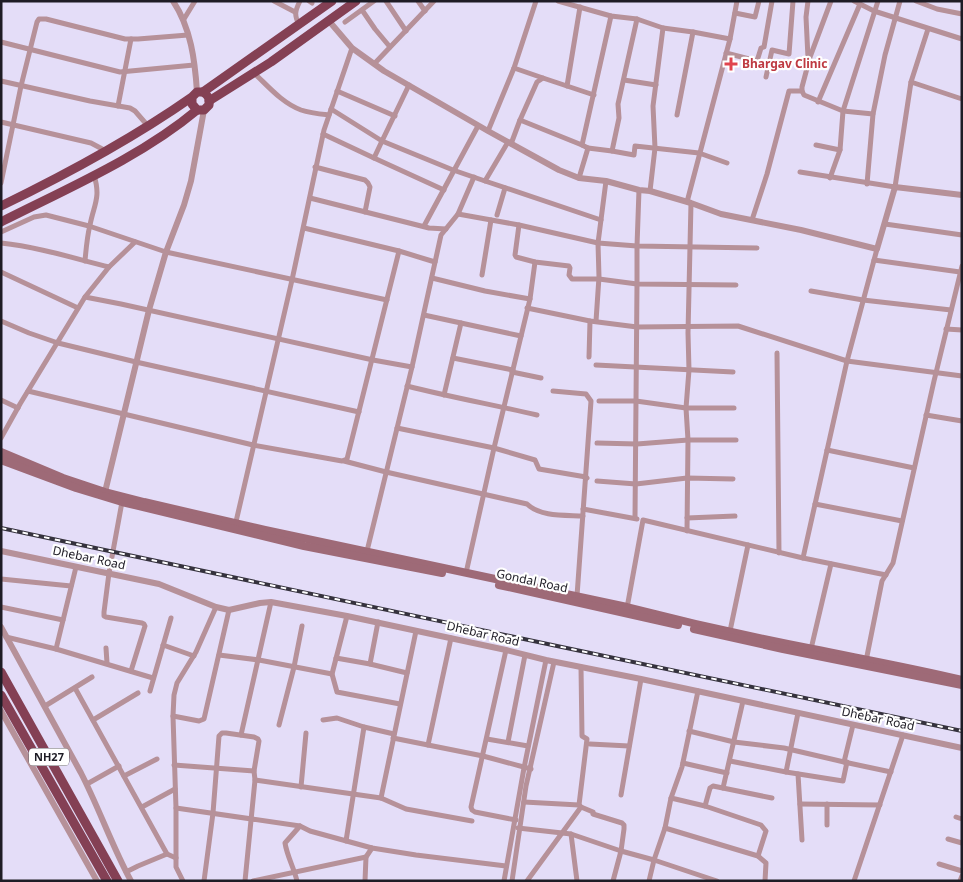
<svg xmlns="http://www.w3.org/2000/svg" width="963" height="882" font-family="'Noto Sans',sans-serif">
	<style>
		.lines { fill: none; stroke-linecap: round; stroke-linejoin: round }
		.minor { stroke: #b69199; stroke-width: 5 }
		.tertiary { stroke: #b69199; stroke-width: 6 }
		.secondary { stroke: #9e6a77; stroke-width: 8 }
		.trunk { stroke: #844054; stroke-width: 9 }
		.rail-casing { stroke: #35323d; stroke-width: 4 }
		.rail { stroke: #fff; stroke-width: 2; stroke-dasharray: 5.5; stroke-linecap: butt }
		.health-dot { fill: #e0444e; stroke: #fff; stroke-width: 2 }
		.labels { text-anchor: middle; stroke-width: 4.5; stroke-linejoin: round; paint-order: stroke }
		.shield { fill: #fff; stroke: #626066; stroke-width: 1 }
		.shield-label { font-size: 11px; font-weight: bold; fill: #1e1c25 }
		.health-label { font-size: 12px; font-weight: bold; fill: #be3a42; stroke: #fff; text-anchor: start }
		.street-label { font-size: 12px; fill: #1e1c25; stroke: #fff }
	</style>
	<rect width="100%" height="100%" fill="#e4ddf8"/>
	<g class="lines">
		<g class="minor">
			<polyline points="274,1 295,12"/>
			<polyline points="309,1 312,3"/>
			<polyline points="386,1 406,31"/>
			<polyline points="418,1 425,11"/>
			<polyline points="558,1 611,16 637,19 663,28 693,32 730,39"/>
			<polyline points="854,1 874,11 962,39"/>
			<polyline points="916,1 937,9 962,14"/>
			<polyline points="362,10 375,29 390,47"/>
			<polyline points="735,13 755,17 759,1"/>
			<polyline points="184,19 195,1"/>
			<polyline points="345,22 374,1"/>
			<path d="M299,25C294,15 295,11 300,1"/>
			<polyline points="1,42 120,72 194,65"/>
			<polyline points="726,53 757,61 761,48 764,47 772,1"/>
			<polyline points="808,58 806,17 808,1"/>
			<polyline points="375,63 434,1"/>
			<polyline points="514,68 543,78"/>
			<path d="M254,73C268,86 282,103 301,110C310,113 320,114 329,115"/>
			<polyline points="766,77 772,50 789,54 793,1"/>
			<polyline points="624,80 656,85"/>
			<polyline points="1,81 90,101 130,108 135,111 148,126"/>
			<polyline points="911,82 962,99"/>
			<polyline points="567,86 580,7"/>
			<polyline points="337,91 395,116"/>
			<polyline points="802,91 802,87 810,57 831,1"/>
			<polyline points="818,102 860,4"/>
			<polyline points="118,106 131,39"/>
			<polyline points="331,109 382,141 409,85"/>
			<polyline points="677,115 693,32"/>
			<polyline points="520,120 582,145"/>
			<polyline points="1,122 91,143 106,151"/>
			<polyline points="488,131 514,68 536,1"/>
			<polyline points="323,134 374,158 382,141 453,170 485,181 508,142"/>
			<polyline points="511,144 520,120 537,82 543,78 594,95"/>
			<polyline points="816,145 840,150"/>
			<polyline points="588,148 612,151 619,118 618,104 637,19"/>
			<polyline points="612,151 634,155 635,146 699,153 727,163"/>
			<polyline points="374,158 444,190"/>
			<polyline points="315,167 365,180 368,183 370,187 365,212"/>
			<polyline points="800,172 895,187 911,82 928,29"/>
			<polyline points="579,178 588,148 582,145 611,16"/>
			<polyline points="830,178 840,150 843,111 878,1"/>
			<polyline points="485,181 601,220"/>
			<polyline points="1,183 21,86 37,22 39,19 46,19 125,39 138,39 188,35"/>
			<polyline points="867,184 873,114 885,55 900,1"/>
			<polyline points="650,191 655,148 653,106 663,28"/>
			<polyline points="310,198 429,228 446,229"/>
			<polyline points="687,202 730,39 737,1"/>
			<polyline points="458,214 519,225 598,243 637,246 757,248"/>
			<polyline points="497,215 505,188"/>
			<polyline points="752,220 767,174 789,91 802,91 804,95 843,111 873,114"/>
			<polyline points="885,224 962,235"/>
			<polyline points="519,225 515,255 516,257 535,262 569,266 570,268 569,275 572,279 599,279 637,284 736,285"/>
			<polyline points="424,226 478,126"/>
			<polyline points="304,228 399,251 435,262"/>
			<polyline points="1,232 34,217 46,215 89,226 166,252 387,300"/>
			<path d="M1,243C38,247 73,258 109,267"/>
			<polyline points="874,260 960,272"/>
			<path d="M85,261C86,249 87,237 90,225C94,204 101,198 94,175"/>
			<polyline points="1,272 78,308"/>
			<polyline points="482,275 491,220"/>
			<polyline points="432,278 485,291 530,299"/>
			<polyline points="811,291 863,300 951,310"/>
			<polyline points="85,297 121,304 373,360 412,367"/>
			<polyline points="527,308 590,321 637,327 738,326 847,361 962,376"/>
			<polyline points="424,315 521,336"/>
			<polyline points="1,321 29,333 58,343 136,362 359,412"/>
			<polyline points="596,321 599,277 598,243 606,181"/>
			<polyline points="946,329 962,330"/>
			<polyline points="777,353 779,553"/>
			<polyline points="589,357 590,321"/>
			<polyline points="453,358 513,370"/>
			<polyline points="596,365 733,372"/>
			<polyline points="512,372 541,378"/>
			<path d="M407,386C450,397 494,405 537,415"/>
			<polyline points="28,391 253,445 342,461 347,459 399,251"/>
			<polyline points="553,391 586,394 591,401 577,596"/>
			<polyline points="444,395 461,323"/>
			<polyline points="1,400 18,408"/>
			<polyline points="599,401 636,401 686,408 734,408"/>
			<polyline points="926,415 962,421"/>
			<polyline points="397,428 494,448 535,460 539,469 586,477 587,478"/>
			<polyline points="1,438 20,404 85,297 109,267 135,242"/>
			<polyline points="597,443 637,444 688,440 736,440"/>
			<polyline points="827,450 914,468"/>
			<path d="M344,461L386,472L527,504C541,517 564,515 583,516"/>
			<polyline points="597,481 636,484 687,478 733,479"/>
			<polyline points="122,502 109,573 104,612 104,616 106,617 142,623 144,624 145,626 131,671"/>
			<polyline points="815,504 902,521"/>
			<polyline points="583,509 637,519"/>
			<polyline points="635,518 637,284 637,246 639,190"/>
			<polyline points="687,518 735,516"/>
			<polyline points="235,526 292,280 324,130 352,48"/>
			<polyline points="687,531 688,440 686,408 689,370 688,333 691,203"/>
			<polyline points="367,551 412,367 441,235 458,214 474,177"/>
			<polyline points="803,558 847,361 877,249"/>
			<polyline points="466,573 494,448 530,299 535,262"/>
			<polyline points="1,579 71,586"/>
			<polyline points="1,607 63,620"/>
			<polyline points="627,608 643,520 803,558 886,575"/>
			<polyline points="347,616 332,674 337,692 400,704"/>
			<polyline points="730,631 748,545"/>
			<polyline points="6,637 56,649 153,678"/>
			<polyline points="163,645 194,656"/>
			<polyline points="106,648 107,663"/>
			<polyline points="56,649 76,567"/>
			<polyline points="811,649 831,564"/>
			<polyline points="506,650 471,807 472,810 475,812 516,820"/>
			<polyline points="219,655 259,660 332,674"/>
			<polyline points="336,658 370,664 407,673"/>
			<polyline points="866,661 882,581 893,563 934,381 962,266"/>
			<polyline points="370,664 378,622"/>
			<polyline points="75,688 167,854 176,858"/>
			<polyline points="150,691 171,618"/>
			<polyline points="45,706 92,677"/>
			<polyline points="173,716 199,721 204,719 229,610"/>
			<polyline points="93,720 138,693"/>
			<polyline points="323,720 337,718 364,727"/>
			<polyline points="279,725 294,667 302,626"/>
			<polyline points="853,725 844,762 891,772"/>
			<polyline points="689,731 734,742 784,748 844,762"/>
			<polyline points="241,735 271,602"/>
			<polyline points="393,738 483,756 531,769"/>
			<polyline points="487,739 528,746"/>
			<polyline points="508,742 525,655"/>
			<polyline points="590,744 629,746"/>
			<polyline points="428,745 451,638"/>
			<polyline points="730,761 786,772 798,713"/>
			<polyline points="683,763 727,773"/>
			<polyline points="174,765 254,771"/>
			<polyline points="786,772 843,781 847,762"/>
			<polyline points="798,774 802,840"/>
			<polyline points="124,776 157,759"/>
			<polyline points="255,780 381,798 406,809 472,821"/>
			<polyline points="87,784 119,766"/>
			<polyline points="301,787 306,733"/>
			<polyline points="723,788 743,701"/>
			<polyline points="621,795 641,679"/>
			<polyline points="381,798 416,631"/>
			<polyline points="671,798 705,806 761,825 766,831 758,856"/>
			<polyline points="524,802 579,805 581,807 527,881"/>
			<polyline points="800,804 880,805"/>
			<polyline points="827,804 827,825"/>
			<polyline points="579,805 587,739 582,736 581,667"/>
			<polyline points="705,806 710,788 713,786 772,798"/>
			<polyline points="142,807 175,789"/>
			<polyline points="581,807 593,812"/>
			<polyline points="176,808 300,826 310,831 372,848 416,855 506,866"/>
			<polyline points="593,814 622,823 624,825 624,829 621,851 613,881"/>
			<polyline points="956,817 962,819"/>
			<polyline points="518,828 571,834 621,851 654,860 717,881"/>
			<polyline points="665,828 758,856 766,863 765,881"/>
			<polyline points="571,834 577,881"/>
			<polyline points="948,839 962,843"/>
			<polyline points="346,841 364,727 394,734"/>
			<polyline points="939,864 962,871"/>
			<polyline points="126,872 138,866 167,854"/>
			<polyline points="183,881 176,867 176,808 173,716 174,695 177,683 196,652 216,607"/>
			<polyline points="204,881 213,813 219,736 222,733 226,733 254,737 258,739 259,741 254,771 255,780 245,881"/>
			<polyline points="253,881 366,857"/>
			<path d="M297,881C294,868 287,856 285,843L300,826"/>
			<polyline points="365,881 366,857 372,848"/>
			<polyline points="504,881 524,768 546,660"/>
			<polyline points="512,881 526,786 554,662"/>
			<polyline points="649,881 654,860 665,828 671,798 682,767 698,691"/>
			<polyline points="854,881 903,735"/>
			<polyline points="960,881 962,876"/>
		</g>
		<g class="tertiary">
			<path d="M173,1C191,28 195,61 197,92"/>
			<polyline points="329,21 352,48 384,71 488,131 559,170 579,178 606,181 639,190 650,191 691,203 721,214 801,230 877,249 895,187 962,195"/>
			<polyline points="105,492 149,310 166,252 184,205 191,181 204,110"/>
			<polyline points="1,551 159,584 216,607 229,610 260,603 271,602 347,616 506,650 546,660 641,679 962,748"/>
			<path d="M1,627L81,773C99,808 112,846 131,881"/>
			<polyline points="1,711 97,881"/>
		</g>
		<g class="secondary">
			<path d="M1,452L63,478L105,492L144,502L265,530L627,607C689,623 751,637 813,649C862,659 912,668 962,680"/>
			<polyline points="1,460 76,488 122,502 304,546 442,573"/>
			<polyline points="499,585 678,625"/>
			<polyline points="694,629 783,649 962,685"/>
		</g>
		<g class="trunk">
			<polyline points="203,92 332,1"/>
			<polyline points="209,101 271,62 356,1"/>
			<path d="M1,206C67,174 132,139 192,97L197,92H203C208,95 210,98 209,105L204,110H197L192,104V97"/>
			<path d="M1,222C66,189 141,157 197,110"/>
			<polyline points="1,672 118,881"/>
			<polyline points="1,695 107,881"/>
		</g>
		<defs>
			<polyline id="rail" points="1,528 557,646 962,731"/>
		</defs>
		<use href="#rail" class="rail-casing"/>
		<use href="#rail" class="rail"/>
	</g>
	<path class="health-dot" d="M728.5 56.5h5v5h5v5h-5v5h-5v-5h-5v-5h5z"/>
	<g class="labels">
		<rect class="shield" x="29" y="748.5" width="40" height="17" rx="4"/>
		<g class="shield-label">
			<text x="49" y="761">NH27</text>
		</g>
		<g class="health-label">
			<text x="742" y="68">Bhargav Clinic</text>
		</g>
		<g class="street-label">
			<text transform="translate(89 558) rotate(12)" y="4">Dhebar Road</text>
			<text transform="translate(532 581) rotate(12)" y="4">Gondal Road</text>
			<text transform="translate(483 634) rotate(13)" y="4">Dhebar Road</text>
			<text transform="translate(878 719) rotate(12)" y="4">Dhebar Road</text>
		</g>
	</g>
	<rect width="963" height="882" fill="none" stroke="#1e1c25" stroke-width="5"/>
</svg>
